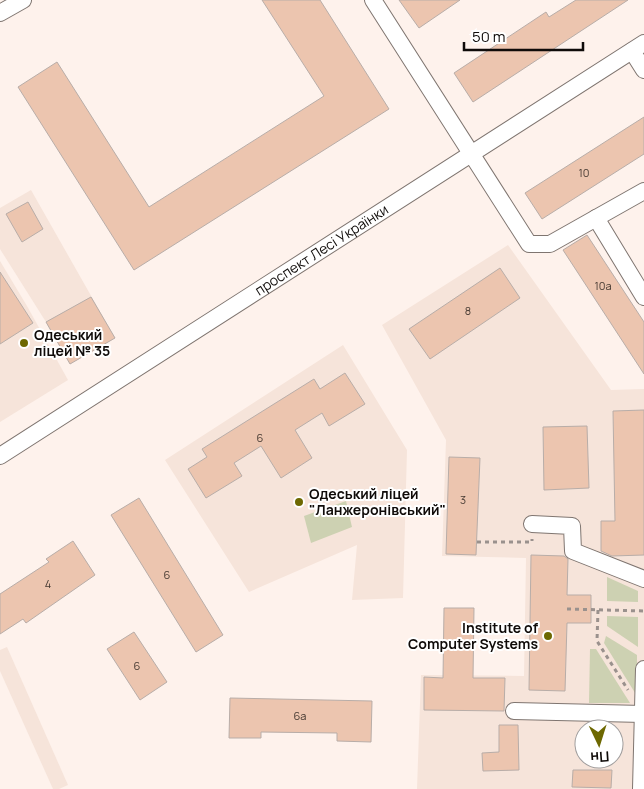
<svg xmlns="http://www.w3.org/2000/svg" width="644" height="789" font-family="Manrope,sans-serif">
	<style>
		.built { fill: #f6e4da; fill-rule: evenodd }
		.green { fill: #cdd1b2 }
		.building { fill: #ecc5af; stroke: #b8ada8 }
		.lines { fill: none; stroke-linecap: round; stroke-linejoin: round }
		.minor-casing { stroke: #7f7570; stroke-width: 18 }
		.path { stroke: #9a918d; stroke-width: 3; stroke-dasharray: 4 4; stroke-linecap: butt }
		.minor { stroke: #fff; stroke-width: 16 }
		.poi-dot { fill: #6d6801; stroke: #fff; stroke-width: 2 }
		.labels { text-anchor: middle; stroke-width: 4; stroke-linejoin: round; paint-order: stroke }
		.number-label { font-size: 11px; fill: #463a32 }
		.street-label { font-size: 14px; fill: #0f0b09; stroke: #fff }
		.poi-label { font-size: 14px; font-weight: bold; fill: #0f0b09; stroke: #fff; text-anchor: start }
	</style>
	<rect width="100%" height="100%" fill="#fef2ec"/>
	<g class="built">
		<polygon points="31,190 115,338 70,364 46,322 0,249 0,208"/>
		<path d="M508,245L611,390L644,389V789H417L421,675L524,676L526,558L442,556L446,440L382,325ZM584,729H614V759H584Z"/>
		<polygon points="0,261 27,306 68,380 0,422"/>
		<polygon points="343,345 407,450 403,598 352,600 357,545 249,592 165,460"/>
		<polygon points="7,647 68,785 59,789 53,789 0,671 0,650"/>
	</g>
	<g class="green">
		<polygon points="346,501 352,527 311,543 304,516"/>
		<polygon points="607,577 638,591 638,602 607,601"/>
		<polygon points="607,616 638,617 638,647 607,626"/>
		<polygon points="606,636 637,655 637,696 604,643"/>
		<polygon points="590,649 596,649 630,703 589,703"/>
	</g>
	<g class="building">
		<polygon points="262,0 320,0 389,109 134,270 18,87 57,62 149,207 324,96"/>
		<polygon points="399,0 460,0 419,28"/>
		<polygon points="576,0 628,0 473,102 454,73 546,12 549,17"/>
		<polygon points="644,117 644,154 542,219 525,193"/>
		<polygon points="28,202 43,229 22,242 6,214"/>
		<polygon points="587,235 644,322 644,374 563,250"/>
		<polygon points="500,268 520,298 430,359 409,329"/>
		<polygon points="0,272 33,323 0,344"/>
		<polygon points="91,297 115,338 70,364 46,322"/>
		<polygon points="345,373 365,404 329,426 322,413 295,430 312,458 281,478 261,446 234,463 242,476 206,498 188,469 207,457 202,449 314,379 320,389"/>
		<polygon points="644,410 644,555 612,556 601,551 601,521 615,521 613,411"/>
		<polygon points="587,426 589,488 544,490 543,427"/>
		<polygon points="449,457 480,458 476,555 446,554"/>
		<polygon points="139,498 223,635 196,652 111,515"/>
		<polygon points="73,541 95,575 26,623 23,619 0,634 0,594 49,562 46,559"/>
		<polygon points="531,555 564,556 568,559 567,595 591,595 591,623 567,623 565,691 529,690"/>
		<polygon points="444,608 474,608 473,678 505,678 504,711 424,710 424,677 443,678"/>
		<polygon points="134,632 167,682 140,700 107,649"/>
		<polygon points="230,698 372,701 371,742 337,741 337,733 261,732 261,738 229,738"/>
		<polygon points="499,725 518,725 519,770 483,771 482,753 499,752"/>
		<polygon points="573,770 612,770 611,788 572,787"/>
	</g>
	<g class="lines">
		<defs>
			<g id="minor">
				<polyline points="373,0 529,244 550,244 644,191"/>
				<polyline points="0,13 23,0"/>
				<polyline points="632,51 644,70"/>
				<polyline points="596,218 644,297"/>
				<path id="s1" d="M0,456L644,43"/>
				<polyline points="532,524 572,526 573,551 644,579"/>
				<polyline points="514,711 643,714"/>
				<polyline points="641,789 644,669"/>
			</g>
		</defs>
		<use href="#minor" class="minor-casing"/>
		<g class="path">
			<polyline points="477,542 532,542 532,539"/>
			<polyline points="567,609 644,611"/>
			<polyline points="598,610 597,641 628,690"/>
		</g>
		<use href="#minor" class="minor"/>
	</g>
	<g class="poi-dot">
		<circle cx="24" cy="343" r="5"/>
		<circle cx="299" cy="502" r="5"/>
		<circle cx="548" cy="636" r="5"/>
	</g>
	<g class="labels">
		<g class="number-label">
			<text x="584" y="177">10</text>
			<text x="603" y="290">10а</text>
			<text x="468" y="315">8</text>
			<text x="260" y="442">6</text>
			<text x="463" y="504">3</text>
			<text x="167" y="579">6</text>
			<text x="48" y="588">4</text>
			<text x="137" y="670">6</text>
			<text x="300" y="720">6а</text>
		</g>
		<g class="street-label">
			<text dy="5" stroke="none"><textPath href="#s1" startOffset="382">проспект Лесі Українки</textPath></text>
		</g>
		<g class="poi-label">
			<text x="34" y="340">Одеський<tspan x="34" dy="16">ліцей № 35</tspan></text>
			<text x="309" y="499">Одеський ліцей<tspan x="309" dy="16">"Ланжеронівський"</tspan></text>
			<text x="538" y="633" text-anchor="end">Institute of<tspan x="538" dy="16">Computer Systems</tspan></text>
		</g>
	</g>
	<g transform="translate(599 744) rotate(176)"><circle r="24" fill="#ffffff" stroke="#9f9d9d"/>
	<path d="M0-4L9 19L0 12L-9 19Z" fill="#6d6801"/>
	<text y="-8" font-size="14" font-weight="bold" text-anchor="middle" fill="#0f0b09">Пн</text>
	</g>
	<path d="M464 42v8h119v-8" fill="none" stroke="#0f0b09" stroke-width="2.5"/>
	<text x="472" y="42" font-size="15" fill="#0f0b09" stroke="#ffffff" stroke-width="4" paint-order="stroke">50 m</text>
</svg>
